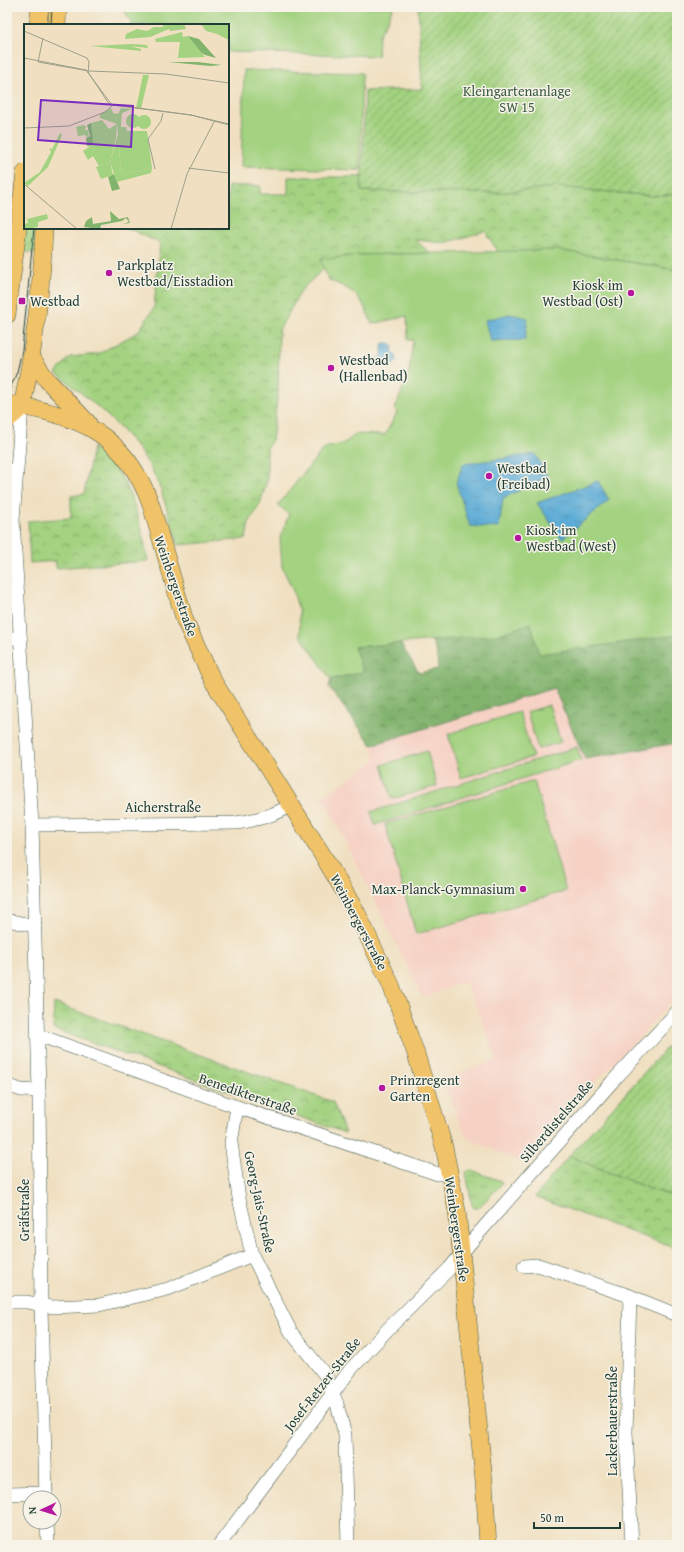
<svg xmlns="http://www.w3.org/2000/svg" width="684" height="1552" font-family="'Gentium Book Plus',serif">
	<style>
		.built { fill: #f6d2c5 }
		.grass { fill: url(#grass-tufts); stroke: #61885a }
		.forest { fill: url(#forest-crowns); stroke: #507851 }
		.park { fill: url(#park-crowns); stroke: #61885a }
		.garden { fill: url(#garden-furrows); stroke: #61885a }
		.pitch { fill: #a3d280; stroke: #61885a }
		.water { fill: url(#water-ripples); stroke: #3e7485 }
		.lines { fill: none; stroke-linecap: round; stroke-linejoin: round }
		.minor-casing { stroke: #3e5549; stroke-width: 14 }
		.major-casing { stroke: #3e5549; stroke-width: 18 }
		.minor { stroke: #fff; stroke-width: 13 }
		.major { stroke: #f1c369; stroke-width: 17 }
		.tram { stroke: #1f3d34; stroke-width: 1 }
		.poi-dot { fill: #b5179e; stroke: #f7f3e8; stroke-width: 1.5 }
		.labels { text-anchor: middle; stroke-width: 3; stroke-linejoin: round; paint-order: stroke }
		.park-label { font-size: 14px; fill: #395b43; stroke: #f7f3e8 }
		.poi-label { font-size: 14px; fill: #1f3d34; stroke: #f7f3e8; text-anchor: start }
		.street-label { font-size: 14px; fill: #1f3d34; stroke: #f7f3e8 }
		.inset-road { fill: none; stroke: #9c9f89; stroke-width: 1 }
		.view { fill: #7b2cbf; fill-opacity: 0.15; stroke: #7b2cbf; stroke-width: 2 }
		.inset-edge { fill: none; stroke: #1f3d34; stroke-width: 2 }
	</style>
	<defs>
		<pattern id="grass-tufts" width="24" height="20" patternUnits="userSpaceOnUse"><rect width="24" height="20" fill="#a3d280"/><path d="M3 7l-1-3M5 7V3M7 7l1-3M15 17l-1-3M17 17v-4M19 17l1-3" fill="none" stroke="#84ac6a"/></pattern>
		<pattern id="forest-crowns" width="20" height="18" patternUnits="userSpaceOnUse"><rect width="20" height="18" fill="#82b46e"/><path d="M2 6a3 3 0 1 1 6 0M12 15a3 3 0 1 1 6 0" fill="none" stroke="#6a945b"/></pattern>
		<pattern id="park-crowns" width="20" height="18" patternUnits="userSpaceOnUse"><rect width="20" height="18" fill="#a3d280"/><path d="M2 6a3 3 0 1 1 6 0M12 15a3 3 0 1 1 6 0" fill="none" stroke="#84ac6a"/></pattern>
		<pattern id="garden-furrows" width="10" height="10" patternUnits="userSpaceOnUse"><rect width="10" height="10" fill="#a3d280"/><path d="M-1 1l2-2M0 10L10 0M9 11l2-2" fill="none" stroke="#84ac6a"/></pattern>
		<pattern id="water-ripples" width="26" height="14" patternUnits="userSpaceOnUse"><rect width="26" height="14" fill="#5cabd6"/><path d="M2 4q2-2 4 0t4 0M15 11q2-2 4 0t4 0" fill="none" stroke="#4b8cae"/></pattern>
	</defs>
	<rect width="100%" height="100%" fill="#f7f3e8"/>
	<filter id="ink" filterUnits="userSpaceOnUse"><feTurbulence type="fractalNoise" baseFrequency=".025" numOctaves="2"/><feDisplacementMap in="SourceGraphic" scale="8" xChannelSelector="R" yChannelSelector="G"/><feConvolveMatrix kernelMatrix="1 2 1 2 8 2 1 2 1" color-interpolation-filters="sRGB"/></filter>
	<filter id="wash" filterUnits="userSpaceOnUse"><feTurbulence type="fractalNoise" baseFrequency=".012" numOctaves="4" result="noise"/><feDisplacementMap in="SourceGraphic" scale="16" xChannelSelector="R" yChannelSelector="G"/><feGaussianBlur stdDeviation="0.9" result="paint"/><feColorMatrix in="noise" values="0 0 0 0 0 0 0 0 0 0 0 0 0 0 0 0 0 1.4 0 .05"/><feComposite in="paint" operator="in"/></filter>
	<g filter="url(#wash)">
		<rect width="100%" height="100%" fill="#f0e0c1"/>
		<polygon class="built" points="554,688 586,759 677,743 677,996 520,1162 465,1137 443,1080 497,1059 465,981 423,998 323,797 376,760 372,745"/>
		<g class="grass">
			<polygon points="25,228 39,228 38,253 19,252"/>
			<polygon points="470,1170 501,1181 502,1184 478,1208 474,1208 472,1205 466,1172"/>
		</g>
		<polygon class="forest" points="677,582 677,743 585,759 554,688 372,745 329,687 331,679 363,672 354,647 400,643 419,673 438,669 437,654 423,619"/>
		<g class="park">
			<path d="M288,177H362V191L496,193L557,187L653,196L677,194V270L557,250L498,252L485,231L445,243L415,240L430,253L359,255L321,260L324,268L302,289L279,330L278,392L272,440L267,448V481L260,504L249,523L246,539L178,545C172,527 167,508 161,490C143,440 96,405 56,373L70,357L98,354L138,332L154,308L160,243L128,228H228V186H260V194H288Z"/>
			<path d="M93,447C97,451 103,454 107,459C133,484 141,527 148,561L56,568V561L30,563L28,521L71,518V496L84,494Z"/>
			<polygon points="54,1003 333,1102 345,1133 53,1029"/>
			<polygon points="569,1156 650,1189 677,1197 677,1249 535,1197"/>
		</g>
		<g class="garden">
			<polygon points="418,7 677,7 677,194 653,196 557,187 496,193 361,191 365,91 422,89"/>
			<polygon points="677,1036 677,1197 650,1189 569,1156"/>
		</g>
		<g class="pitch">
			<polygon points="123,7 393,7 387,21 379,35 378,56 228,52 228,25 132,25"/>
			<polygon points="244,70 362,73 360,170 241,167"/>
			<path d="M557,250L677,270V635L539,654L531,623L496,635L354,647L363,672L331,679L300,635L299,611L292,588L282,567L280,538L289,514L278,505L324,448C338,445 346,445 355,434L385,435L398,411L395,409L409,372L413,340H408L407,316L372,324C361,296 357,292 329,280L320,260L359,255Z"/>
			<polygon points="549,705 561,742 538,749 527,712"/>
			<polygon points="519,712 533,757 461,778 448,734"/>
			<polygon points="577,747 581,760 375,825 371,812"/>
			<polygon points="427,751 437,786 392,799 382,765"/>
			<polygon points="534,781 566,891 416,934 385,824"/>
		</g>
		<g class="water">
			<polygon points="510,314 528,318 525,340 490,341 485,320"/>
			<polygon points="383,343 389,343 393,346 392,352 396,356 397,361 392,366 373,367 372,362 382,356 382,347"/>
			<polygon points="535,454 548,477 503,498 499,528 470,526 456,483 463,464"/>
			<polygon points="598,481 609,500 562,539 537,503"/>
		</g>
	</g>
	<g filter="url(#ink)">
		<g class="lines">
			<defs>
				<g id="minor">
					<polyline points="22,407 13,520 32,825 39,1091 41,1306 46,1498"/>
					<polyline points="7,469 10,491"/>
					<polyline points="7,639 20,637"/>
					<path d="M32,825L236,823C255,820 274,816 291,805"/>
					<polyline points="7,920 35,926"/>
					<polyline points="38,1035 237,1107 438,1174 450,1172"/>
					<polyline points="7,1085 21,1090 39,1091"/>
					<polyline points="237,1107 231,1143 239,1198 252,1255 291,1332 326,1376 337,1404 345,1435 348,1545"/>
					<polyline points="524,1266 538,1265 630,1296 677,1315"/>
					<polyline points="630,1296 626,1432 632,1545"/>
					<polyline points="7,1302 27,1302 52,1307 99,1305 168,1289 252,1255"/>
					<polyline points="7,1494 46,1493"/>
					<polyline points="47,1522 48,1545"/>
					<polyline points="219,1545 351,1369 389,1328 449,1269 471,1242 612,1082 677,1012"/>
				</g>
				<g id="major">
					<polyline points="38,25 40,7"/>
					<polyline points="57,25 58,7"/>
					<polyline points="7,315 25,173"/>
					<polyline points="32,358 47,380 88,423"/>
					<path d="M7,404C78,414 126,434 151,505L185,621L213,681L325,859L357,913L391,985L416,1054L444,1147L457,1211L484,1481L488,1545"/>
					<path d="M22,407C34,348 42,288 44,228"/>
					<polyline points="7,420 22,407"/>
				</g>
			</defs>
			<use href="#minor" class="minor-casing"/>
			<use href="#major" class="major-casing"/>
			<use href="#minor" class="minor"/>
			<use href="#major" class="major"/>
			<g class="tram">
				<polyline points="51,25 52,7"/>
				<polyline points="7,396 17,372 22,350 34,228"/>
			</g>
		</g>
	</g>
	<g class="poi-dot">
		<circle cx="109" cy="273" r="4"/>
		<circle cx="631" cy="293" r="4"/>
		<rect x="18" y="297" width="8" height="8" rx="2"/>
		<circle cx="331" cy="368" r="4"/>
		<circle cx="489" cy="476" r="4"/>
		<circle cx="518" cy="538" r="4"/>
		<circle cx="523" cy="889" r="4"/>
		<circle cx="382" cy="1088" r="4"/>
	</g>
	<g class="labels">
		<g class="park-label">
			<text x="517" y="96">Kleingartenanlage<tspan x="517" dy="16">SW 15</tspan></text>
		</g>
		<g class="poi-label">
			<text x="117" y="270">Parkplatz<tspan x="117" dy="16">Westbad/Eisstadion</tspan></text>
			<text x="623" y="290" text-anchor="end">Kiosk im<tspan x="623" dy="16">Westbad (Ost)</tspan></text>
			<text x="30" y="306">Westbad</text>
			<text x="339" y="365">Westbad<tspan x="339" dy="16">(Hallenbad)</tspan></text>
			<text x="497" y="473">Westbad<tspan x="497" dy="16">(Freibad)</tspan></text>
			<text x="526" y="535">Kiosk im<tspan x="526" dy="16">Westbad (West)</tspan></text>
			<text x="515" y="894" text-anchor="end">Max-Planck-Gymnasium</text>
			<text x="390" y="1085">Prinzregent<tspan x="390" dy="16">Garten</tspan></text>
		</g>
		<g class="street-label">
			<text transform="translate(176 586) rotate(71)" y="5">Weinbergerstraße</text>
			<text x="163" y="812">Aicherstraße</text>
			<text transform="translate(359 922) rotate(62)" y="5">Weinbergerstraße</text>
			<text transform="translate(248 1094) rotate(19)" y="5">Benedikterstraße</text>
			<text transform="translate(556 1121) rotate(-49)" y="5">Silberdistelstraße</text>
			<text transform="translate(260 1202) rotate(78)" y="5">Georg-Jais-Straße</text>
			<text transform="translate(24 1210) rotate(-90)" y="5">Gräfstraße</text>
			<text transform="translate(457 1229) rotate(82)" y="5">Weinbergerstraße</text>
			<text transform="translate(322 1384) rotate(-52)" y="5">Josef-Retzer-Straße</text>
			<text transform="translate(612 1421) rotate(-90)" y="5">Lackerbauerstraße</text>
		</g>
	</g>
	<g transform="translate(24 24)">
		<rect width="205" height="205" fill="#f0e0c1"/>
		<path d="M109,20L123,21L124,24L106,22L117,25V27L66,22ZM23,190L24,195L14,198V203L0,205V200L4,199L3,195Z" fill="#a3d280"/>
		<path d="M164,12L175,15L192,34L181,31L173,26ZM144,38H174L198,41L186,42ZM67,99L69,100L68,105H71L72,120L66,122H63L62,114L66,112L63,101ZM90,150L96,165L88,167L84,153ZM86,187L95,195L104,193L106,199L99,200L105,198L102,194L98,197L77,201L76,205L60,203L62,197L68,193L69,200L87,197Z" fill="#82b46e"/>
		<path d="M139,0H160L162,5L146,7L145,5L126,13L101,15L102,10L113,5L123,7L130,3H139ZM177,0H205V4L195,6L193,10L182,7ZM119,51H125L117,85L112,84ZM87,84L89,89L94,90L97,84L108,85L98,89L95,125L98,151L128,144L127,149L93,158L86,138L94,110L93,100L76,94V90ZM36,109L38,111L24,143L4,162L0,159L16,148L27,128L25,124L28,125Z" fill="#a3d280"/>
		<path d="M205,4V16L193,10L195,6ZM158,8L159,13L164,12L181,33L154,34L156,18H132L131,15ZM96,103H102L103,107H123L128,144L98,151L95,125ZM86,138L89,151L77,155L72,143Z" fill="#a3d280"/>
		<path d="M102 97a7 7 0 1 1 14 0a7 7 0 1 1-14 0ZM113 98a7 7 0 1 1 14 0a7 7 0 1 1-14 0ZM78,96L85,105L93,100L92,114L86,138L75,142L69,132L64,136L59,127L69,120L67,99ZM59,101L62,102L61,106H64L65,112L62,113L61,111L54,112L52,103Z" fill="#a3d280"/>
		<path class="inset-road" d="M0,7L63,34L65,38L64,49M19,14L14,38L65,47M0,34L62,46L88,81L167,91L205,101M65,47L142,50L205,59M64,48L85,80M84,80L167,91L205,100M0,104L45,102L81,88L88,82M164,144L205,149M131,145L124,115L137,97L139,89M0,160L53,205M147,205L163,150L190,98"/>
		<path class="view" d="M17,76L109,82L107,123L14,116Z"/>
		<rect width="205" height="205" class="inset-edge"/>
	</g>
	<rect width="684" height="1552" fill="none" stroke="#f7f3e8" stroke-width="24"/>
	<g transform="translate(42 1510) rotate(266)"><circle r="19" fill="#f7f3e8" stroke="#a1aaa0"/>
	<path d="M0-3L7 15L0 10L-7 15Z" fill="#b5179e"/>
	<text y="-6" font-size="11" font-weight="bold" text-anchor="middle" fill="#1f3d34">N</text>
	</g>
	<path d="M534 1522v6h86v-6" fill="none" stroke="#1f3d34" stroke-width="2"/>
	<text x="540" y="1522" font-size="12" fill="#1f3d34" stroke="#f7f3e8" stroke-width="3" paint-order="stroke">50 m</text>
</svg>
